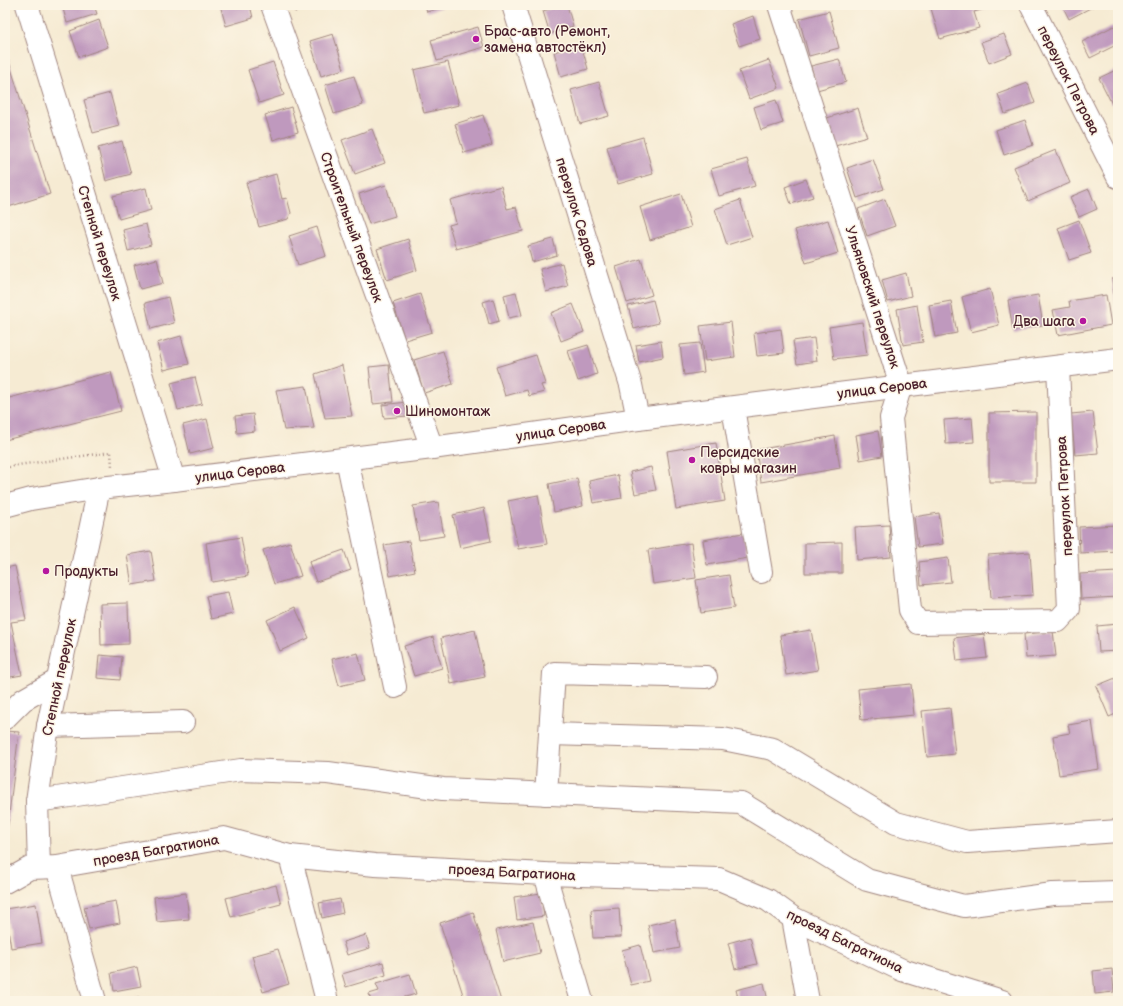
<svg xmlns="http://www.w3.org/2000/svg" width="1123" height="1006" font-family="'Balsamiq Sans',sans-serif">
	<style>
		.building { fill: #bf99be }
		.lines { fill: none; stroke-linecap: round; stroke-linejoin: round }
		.minor-casing { stroke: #a0857f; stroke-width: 24 }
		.major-casing { stroke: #a0857f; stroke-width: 24 }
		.path { stroke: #a0857f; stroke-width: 2.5; stroke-dasharray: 1 3; stroke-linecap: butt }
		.minor { stroke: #fff; stroke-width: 22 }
		.major { stroke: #fff; stroke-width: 22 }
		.poi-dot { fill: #b5179e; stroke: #fcf5e5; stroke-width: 1.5 }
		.labels { text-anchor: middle; stroke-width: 3; stroke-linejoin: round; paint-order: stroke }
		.poi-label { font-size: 14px; fill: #4a1f2b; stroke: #fcf5e5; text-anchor: start }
		.street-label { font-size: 14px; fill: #4a1f2b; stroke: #fcf5e5 }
	</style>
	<rect width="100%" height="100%" fill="#fcf5e5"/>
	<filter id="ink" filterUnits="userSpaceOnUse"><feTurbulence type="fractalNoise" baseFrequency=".025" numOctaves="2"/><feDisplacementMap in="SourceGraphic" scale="8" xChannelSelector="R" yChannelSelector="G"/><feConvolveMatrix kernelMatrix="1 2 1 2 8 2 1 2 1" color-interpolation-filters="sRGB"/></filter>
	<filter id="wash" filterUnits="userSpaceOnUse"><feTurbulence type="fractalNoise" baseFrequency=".012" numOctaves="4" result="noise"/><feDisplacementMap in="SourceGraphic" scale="16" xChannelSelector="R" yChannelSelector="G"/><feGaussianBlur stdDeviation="0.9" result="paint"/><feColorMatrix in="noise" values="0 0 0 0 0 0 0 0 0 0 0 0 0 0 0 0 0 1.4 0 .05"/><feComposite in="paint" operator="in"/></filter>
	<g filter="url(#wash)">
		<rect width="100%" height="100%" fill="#f6ebd3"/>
		<g id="blocks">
			<g class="building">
				<polygon points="62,5 94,5 97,14 67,23"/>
				<polygon points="220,5 250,5 253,18 226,26"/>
				<polygon points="293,5 318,5 295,12"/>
				<polygon points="425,5 449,5 427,12"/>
				<polygon points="562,5 567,5 573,26 550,34 543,11"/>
				<polygon points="726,5 737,5 727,9"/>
				<polygon points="930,5 998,5 974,12 979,28 940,39"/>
				<polygon points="1062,5 1096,5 1069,19"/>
				<polygon points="829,11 839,48 809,56 799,19"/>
				<polygon points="753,16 760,39 739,46 731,24"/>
				<polygon points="99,20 108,47 79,57 70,31"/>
				<polygon points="1114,26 1118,33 1118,44 1090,58 1082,42"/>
				<polygon points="478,27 484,47 437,61 431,40"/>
				<polygon points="333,34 344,69 321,76 310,41"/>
				<polygon points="1004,34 1012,54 989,63 981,42"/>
				<polygon points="581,44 588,69 561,77 554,52"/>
				<polygon points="5,49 50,194 5,208"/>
				<polygon points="839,59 846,82 817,90 811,66"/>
				<polygon points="769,60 779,88 749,99 739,71"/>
				<polygon points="273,62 284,95 259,103 248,70"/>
				<polygon points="448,62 459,105 424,113 414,70"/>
				<polygon points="1118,69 1118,102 1112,104 1099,78"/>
				<polygon points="354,76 363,105 334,114 325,85"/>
				<polygon points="599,82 609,116 580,124 571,90"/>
				<polygon points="1028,83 1035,103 1005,114 998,94"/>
				<polygon points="110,93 119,126 93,133 84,100"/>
				<polygon points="776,100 783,123 761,130 754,107"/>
				<polygon points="291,107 298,132 273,140 265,115"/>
				<polygon points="858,108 867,137 835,146 827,118"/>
				<polygon points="483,115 492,145 464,153 455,124"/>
				<polygon points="1025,120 1033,145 1004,155 996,130"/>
				<polygon points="372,129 385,163 355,174 342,140"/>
				<polygon points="643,137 653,174 618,184 607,147"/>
				<polygon points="122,141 131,174 106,181 98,148"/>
				<polygon points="1056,150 1070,183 1028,201 1014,167"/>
				<polygon points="747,159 755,186 719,196 711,169"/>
				<polygon points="873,159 884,189 857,198 847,168"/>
				<polygon points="276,174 282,199 287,198 291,213 288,219 259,227 246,183"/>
				<polygon points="806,179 813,197 791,204 785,187"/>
				<polygon points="386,185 395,216 369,224 359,194"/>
				<polygon points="501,186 507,209 516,207 523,231 456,249 449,225 456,223 450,200"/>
				<polygon points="146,188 151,210 119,219 113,196"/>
				<polygon points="1089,189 1097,209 1079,217 1070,197"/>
				<polygon points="681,194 691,227 650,240 640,207"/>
				<polygon points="885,199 895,226 867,236 858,209"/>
				<polygon points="740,200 752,237 727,245 715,209"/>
				<polygon points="828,220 838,253 806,263 795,230"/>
				<polygon points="1079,220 1091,253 1069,260 1058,228"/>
				<polygon points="146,224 151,245 128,251 123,230"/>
				<polygon points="317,227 326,256 298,265 289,236"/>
				<polygon points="408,239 417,270 387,280 377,249"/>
				<polygon points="553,239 557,255 532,262 528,246"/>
				<polygon points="157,259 163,283 140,289 134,265"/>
				<polygon points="641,259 652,295 627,303 616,267"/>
				<polygon points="562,263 568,286 546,292 540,269"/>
				<polygon points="906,273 911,296 888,302 882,280"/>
				<polygon points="1118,278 1118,317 1117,317 1112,279"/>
				<polygon points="990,289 999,325 971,332 962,297"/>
				<polygon points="516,292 522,315 509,318 504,295"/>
				<polygon points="420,294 432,332 405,340 393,303"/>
				<polygon points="1038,295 1043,325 1013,330 1008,300"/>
				<polygon points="1106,295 1111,325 1058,335 1053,310 1070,307 1069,301"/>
				<polygon points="168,297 174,323 151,329 145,303"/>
				<polygon points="493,299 499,321 489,324 483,302"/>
				<polygon points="653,300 659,323 634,329 628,306"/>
				<polygon points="951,301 957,333 935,337 929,305"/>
				<polygon points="573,304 584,332 561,341 551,313"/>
				<polygon points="917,305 923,342 903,345 897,309"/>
				<polygon points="731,322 735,357 705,361 700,326"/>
				<polygon points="862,322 867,355 834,359 829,327"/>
				<polygon points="781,329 784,353 757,356 754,333"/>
				<polygon points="181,336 189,364 164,370 157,343"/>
				<polygon points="814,338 817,361 797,364 793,341"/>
				<polygon points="661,341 663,357 639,362 636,345"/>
				<polygon points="700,343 704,372 684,375 680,345"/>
				<polygon points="588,345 597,374 578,381 568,351"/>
				<polygon points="443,351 453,384 424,393 414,360"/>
				<polygon points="536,355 545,384 541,385 544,392 529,396 527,390 505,396 496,367"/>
				<polygon points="342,365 352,416 325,418 315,374"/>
				<polygon points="389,365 393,402 373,404 369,367"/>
				<polygon points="111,372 121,411 5,440 5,399"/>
				<polygon points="195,377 202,404 178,410 171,383"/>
				<polygon points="306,386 314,428 284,430 276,390"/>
				<polygon points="407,402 408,416 384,418 382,405"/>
				<polygon points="1036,412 1036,482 989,482 989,413"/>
				<polygon points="1093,412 1098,453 1075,455 1071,414"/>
				<polygon points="253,414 255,431 237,433 235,416"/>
				<polygon points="972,418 974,442 946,444 944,420"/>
				<polygon points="207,419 214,448 190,454 183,425"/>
				<polygon points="878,431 882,456 860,460 856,435"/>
				<polygon points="835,436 840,468 761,482 756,450"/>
				<polygon points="716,443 725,501 676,509 667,451"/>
				<polygon points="651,467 656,490 635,494 630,472"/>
				<polygon points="618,475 622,498 593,503 589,481"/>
				<polygon points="577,478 583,506 554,512 549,484"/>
				<polygon points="538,495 547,544 518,549 508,501"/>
				<polygon points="438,502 444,536 419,540 413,506"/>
				<polygon points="484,508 491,541 460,548 453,515"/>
				<polygon points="939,513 943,544 918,547 914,517"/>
				<polygon points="889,525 891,557 857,560 855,527"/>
				<polygon points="1118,525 1118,551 1080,553 1079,527"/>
				<polygon points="743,533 748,558 707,565 703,540"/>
				<polygon points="241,537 248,576 212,582 206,543"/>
				<polygon points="409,541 415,571 390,576 384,545"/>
				<polygon points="290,542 301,576 274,584 263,550"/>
				<polygon points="842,542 842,573 805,573 805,543"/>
				<polygon points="691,543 696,578 653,584 648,550"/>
				<polygon points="344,550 351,570 316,582 309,562"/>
				<polygon points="151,551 156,581 132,585 127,555"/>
				<polygon points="1030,552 1033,595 991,598 988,555"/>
				<polygon points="948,558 951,582 921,585 919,562"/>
				<polygon points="15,566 26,620 11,622 22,675 5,678 5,568"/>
				<polygon points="1118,572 1118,597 1081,599 1080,574"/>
				<polygon points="729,575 734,608 701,613 696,580"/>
				<polygon points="228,592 233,614 211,619 206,596"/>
				<polygon points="128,603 129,644 101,645 100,604"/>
				<polygon points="295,607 309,638 280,651 267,620"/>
				<polygon points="1118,624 1118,651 1099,652 1097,626"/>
				<polygon points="475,630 485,677 451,684 441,638"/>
				<polygon points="811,630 818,670 786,675 780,635"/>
				<polygon points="1053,631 1056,656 1026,658 1024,634"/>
				<polygon points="984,634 987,658 957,661 954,638"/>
				<polygon points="433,637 442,668 414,676 404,646"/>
				<polygon points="358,653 365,680 339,686 332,659"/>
				<polygon points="99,655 122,657 120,680 97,678"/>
				<polygon points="1118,677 1118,713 1109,717 1096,686"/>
				<polygon points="911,684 914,715 861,720 858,689"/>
				<polygon points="950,708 955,754 927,757 922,711"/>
				<polygon points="1092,721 1099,769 1059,775 1053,736 1070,733 1068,725"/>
				<polygon points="5,731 19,732 6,839 5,838"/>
				<polygon points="276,885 281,904 231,917 226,898"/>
				<polygon points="186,893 189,919 157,922 154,897"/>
				<polygon points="541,893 544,916 517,920 514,897"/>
				<polygon points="340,899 343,913 322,918 319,903"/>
				<polygon points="116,901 120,923 89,929 84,907"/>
				<polygon points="36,904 42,943 11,948 5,909"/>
				<polygon points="619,908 621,937 593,938 591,910"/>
				<polygon points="473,912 501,1001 465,1001 440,923"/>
				<polygon points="675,919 680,948 654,953 648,925"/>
				<polygon points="533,922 540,953 503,962 496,930"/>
				<polygon points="366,935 370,948 347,955 343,942"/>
				<polygon points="750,937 757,964 735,969 728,943"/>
				<polygon points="640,945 649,981 631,985 622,950"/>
				<polygon points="278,949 289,984 263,992 252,956"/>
				<polygon points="383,962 386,975 346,987 342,974"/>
				<polygon points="137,967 141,986 114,991 111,973"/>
				<polygon points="1112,969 1114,992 1095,994 1093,971"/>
				<polygon points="410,974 416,994 391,1001 371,1001 369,994 379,991 376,984"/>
				<polygon points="764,983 768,1001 739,1001 736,990"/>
				<polygon points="139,997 140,1001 126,1001 126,1000"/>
			</g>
		</g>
	</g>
	<g filter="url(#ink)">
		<use href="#blocks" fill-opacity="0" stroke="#a0857f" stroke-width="1"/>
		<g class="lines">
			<defs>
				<g id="minor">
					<polyline points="27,5 174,480"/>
					<polyline points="272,5 432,448"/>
					<polyline points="513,5 631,385 638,419"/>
					<polyline points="779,5 901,385 891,418 910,610 918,623 1058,621 1069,609 1058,367"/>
					<polyline points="1031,5 1118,177"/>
					<polyline points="733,408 761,572"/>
					<polyline points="347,459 395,687"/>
					<polyline points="5,718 23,700 58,680"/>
					<polyline points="48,726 183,722"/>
					<polyline points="550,734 723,739 773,749 896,823 967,842 1118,831"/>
					<polyline points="546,794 554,673 706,677"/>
					<polyline points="37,801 241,770 328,773 443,789 741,803 867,880 964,906 1053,894 1118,892"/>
					<polyline points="290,856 327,1001"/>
					<polyline points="39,867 37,801 48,726 99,488"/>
					<polyline points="57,867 95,1001"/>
					<polyline points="545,874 582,1001"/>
					<polyline points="5,882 30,868 57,867 224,838 290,856 375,865 545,874 719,879 768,900 793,918 902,970 1002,1001"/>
					<polyline points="793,918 808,1001"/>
				</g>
				<polyline id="major" points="5,506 31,499 99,488 174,480 432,448 638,419 1118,359"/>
			</defs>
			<use href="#minor" class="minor-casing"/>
			<use href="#major" class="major-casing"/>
			<polyline class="path" points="5,468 18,465 111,452 112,467"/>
			<use href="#minor" class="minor"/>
			<use href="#major" class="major"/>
		</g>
	</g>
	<g class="poi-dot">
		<circle cx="476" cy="39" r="4"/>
		<circle cx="1083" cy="321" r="4"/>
		<circle cx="397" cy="411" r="4"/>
		<circle cx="692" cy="460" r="4"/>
		<circle cx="46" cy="571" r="4"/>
	</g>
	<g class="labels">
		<g class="poi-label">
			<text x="484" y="36">Брас-авто (Ремонт,<tspan x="484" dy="16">замена автостёкл)</tspan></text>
			<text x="1075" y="326" text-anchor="end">Два шага</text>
			<text x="405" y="416">Шиномонтаж</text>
			<text x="700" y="457">Персидские<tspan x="700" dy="16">ковры магазин</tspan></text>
			<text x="54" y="576">Продукты</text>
		</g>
		<g class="street-label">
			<text transform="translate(1069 80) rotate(63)" y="5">переулок Петрова</text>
			<text transform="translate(577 212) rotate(73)" y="5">переулок Седова</text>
			<text transform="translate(352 227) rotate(70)" y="5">Строительный переулок</text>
			<text transform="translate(100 243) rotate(73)" y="5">Степной переулок</text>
			<text transform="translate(873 297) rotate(72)" y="5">Ульяновский переулок</text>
			<text transform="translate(882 388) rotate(-7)" y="5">улица Серова</text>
			<text transform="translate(561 430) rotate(-8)" y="5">улица Серова</text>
			<text transform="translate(240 472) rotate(-7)" y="5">улица Серова</text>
			<text transform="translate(1064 496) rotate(-93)" y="5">переулок Петрова</text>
			<text transform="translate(59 677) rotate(-78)" y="5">Степной переулок</text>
			<text transform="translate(156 850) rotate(-10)" y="5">проезд Багратиона</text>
			<text transform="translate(512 872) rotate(3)" y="5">проезд Багратиона</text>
			<text transform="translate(845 941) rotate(26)" y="5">проезд Багратиона</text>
		</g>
	</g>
	<rect width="1123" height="1006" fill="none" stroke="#fcf5e5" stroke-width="20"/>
</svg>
